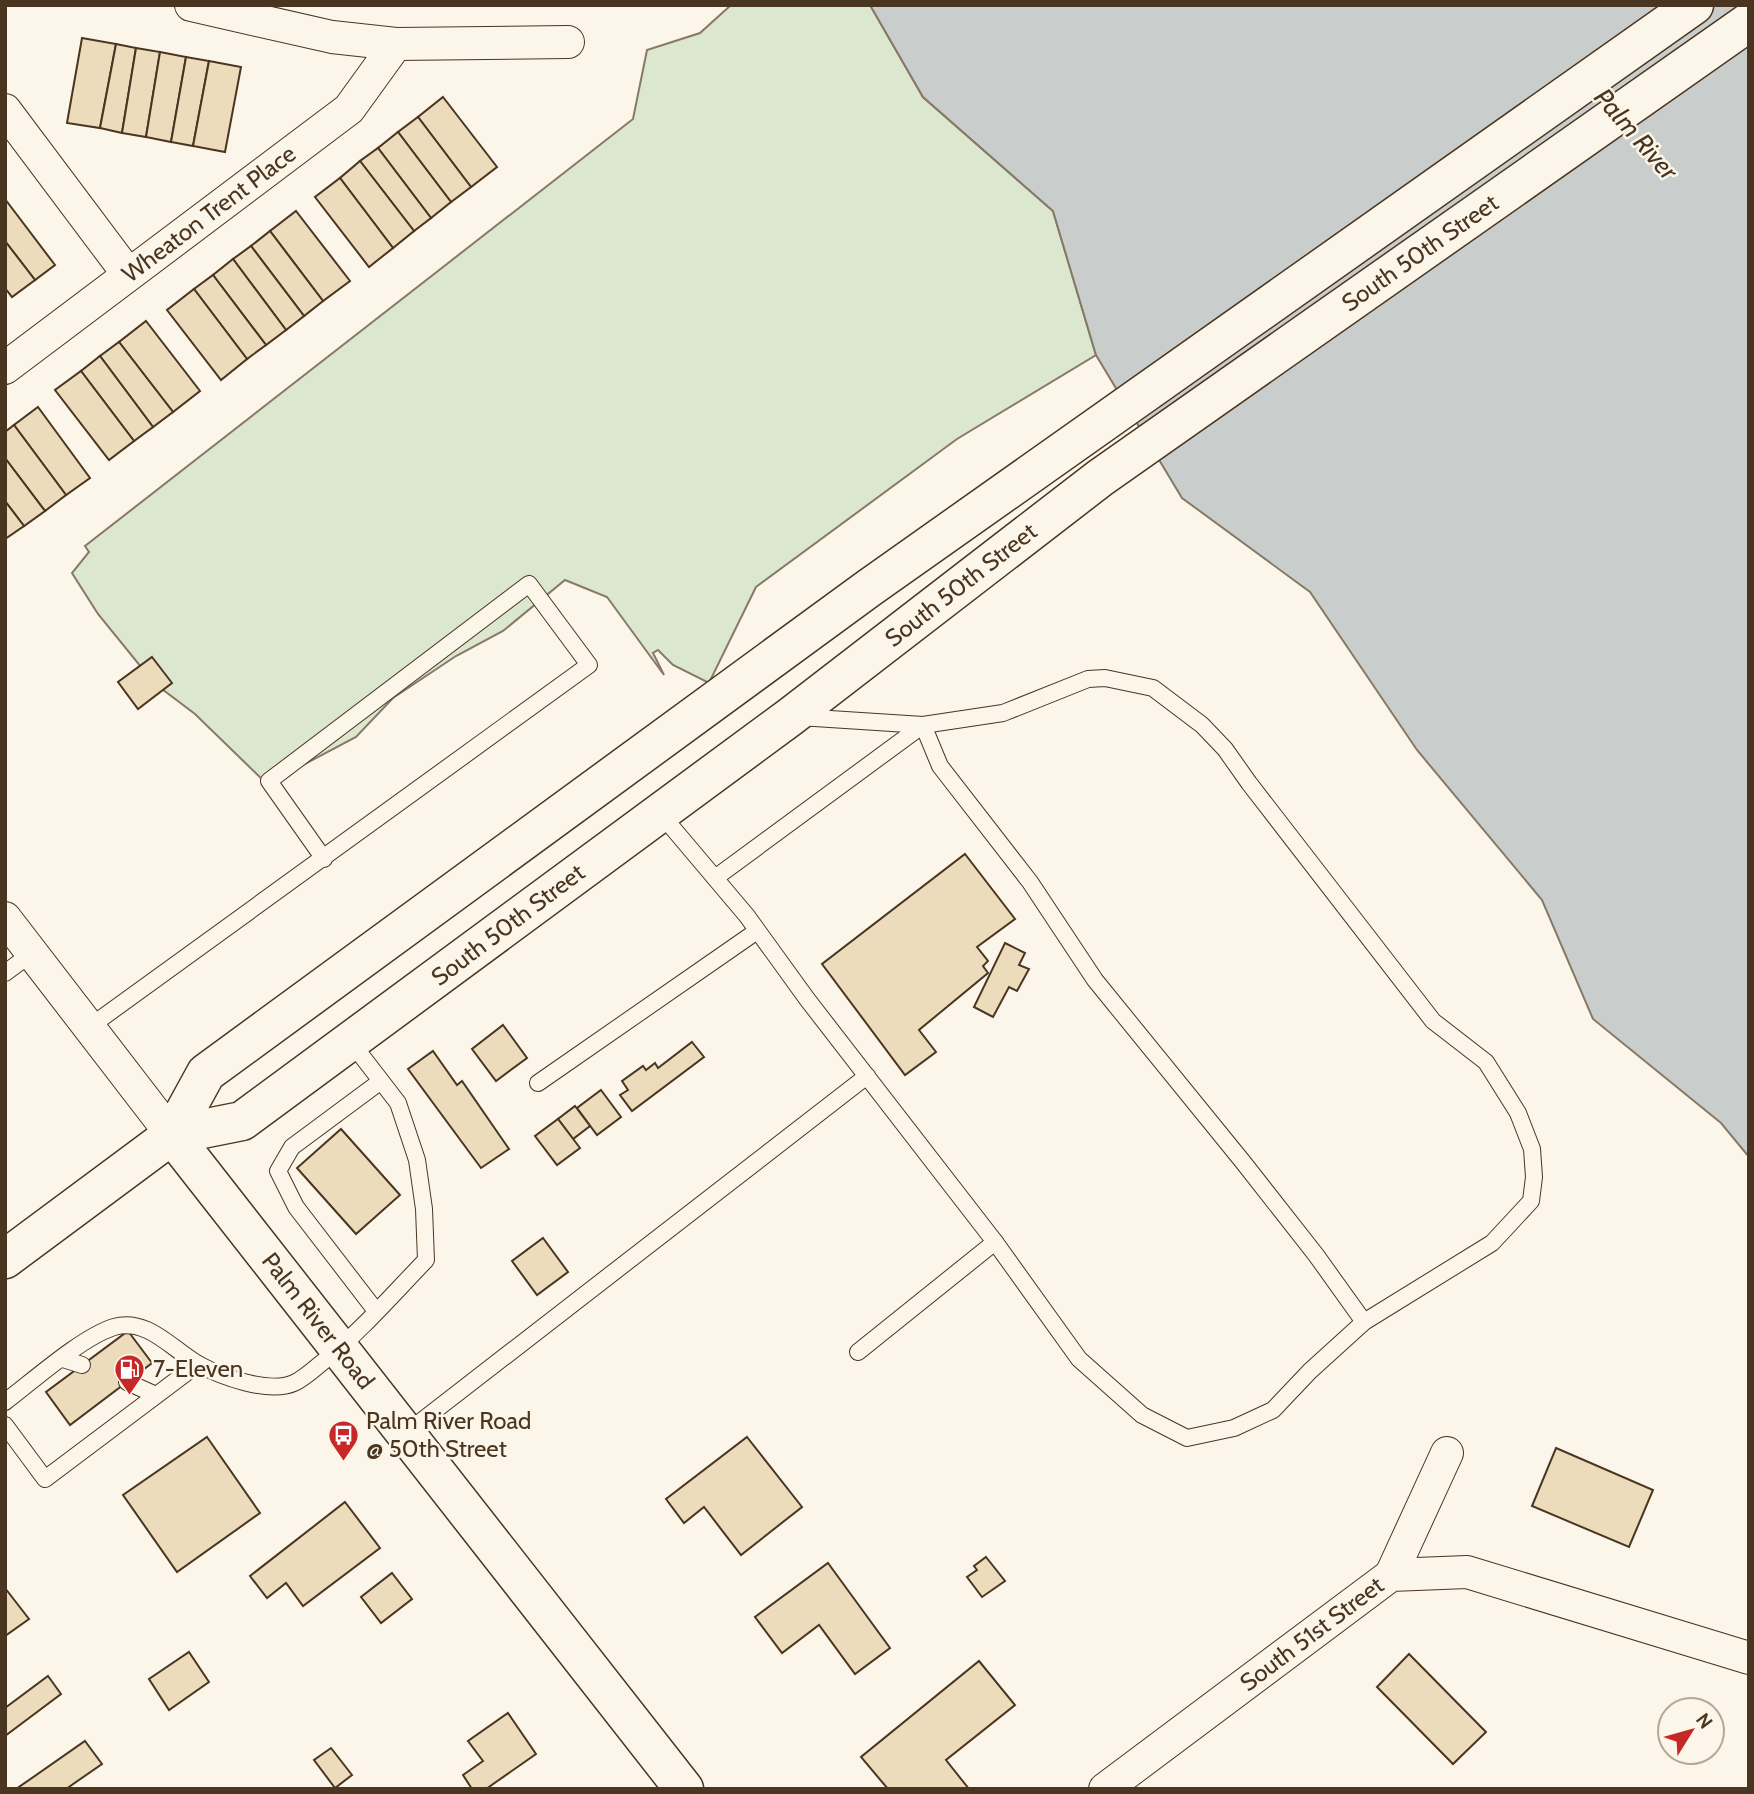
<svg xmlns="http://www.w3.org/2000/svg" width="1754" height="1794" font-family="Cabin,sans-serif">
	<style>
		.green { fill: #dce7d0; stroke: #887966; stroke-width: 2 }
		.water { fill: #c9cecd; stroke: #887966; stroke-width: 2 }
		.building { fill: #ecdcbc; stroke: #4a3520; stroke-width: 2 }
		.lines { fill: none; stroke-linecap: round; stroke-linejoin: round }
		.service-casing { stroke: #4a3520; stroke-width: 18 }
		.minor-casing { stroke: #4a3520; stroke-width: 34 }
		.tertiary-casing { stroke: #4a3520; stroke-width: 41 }
		.primary-casing { stroke: #4a3520; stroke-width: 41 }
		.service { stroke: #fbf6e9; stroke-width: 16 }
		.minor { stroke: #fbf6e9; stroke-width: 32 }
		.tertiary { stroke: #fbf6e9; stroke-width: 38 }
		.primary { stroke: #fbf6e9; stroke-width: 38 }
		.labels { text-anchor: middle; stroke-width: 5; stroke-linejoin: round; paint-order: stroke }
		.street-label { font-size: 24px; fill: #4a3520; stroke: #fbf6e9 }
		.poi-label { font-size: 24px; fill: #4a3520; stroke: #fbf6e9; text-anchor: start }
		.water-label { font-size: 26px; font-style: italic; fill: #4a3520; stroke: #fbf6e9 }
	</style>
	<rect width="100%" height="100%" fill="#fbf6e9"/>
	<polygon class="green" points="731,5 870,5 923,97 1053,211 1096,355 957,439 756,587 709,683 673,665 658,650 653,653 664,675 607,597 565,580 503,631 456,656 393,698 356,737 267,784 195,714 154,683 98,614 72,573 89,552 85,546 633,119 647,50 700,33"/>
	<polygon class="water" points="870,5 1749,5 1749,1157 1721,1123 1593,1019 1542,900 1417,750 1310,592 1182,498 1096,355 1053,211 923,97"/>
	<g class="building">
		<polygon points="82,38 116,44 100,128 67,123"/>
		<polygon points="116,44 136,48 122,133 100,128"/>
		<polygon points="136,48 160,52 146,137 122,133"/>
		<polygon points="160,52 186,57 171,142 146,137"/>
		<polygon points="186,57 209,61 193,146 171,142"/>
		<polygon points="209,61 241,67 225,152 193,146"/>
		<polygon points="443,97 497,167 471,187 418,117"/>
		<polygon points="418,117 471,187 451,202 398,132"/>
		<polygon points="398,132 451,202 431,218 378,148"/>
		<polygon points="378,148 431,218 414,231 360,161"/>
		<polygon points="360,161 414,231 393,248 340,178"/>
		<polygon points="340,178 393,248 369,267 315,197"/>
		<polygon points="5,199 55,265 35,280 5,241"/>
		<polygon points="296,211 350,281 323,301 270,231"/>
		<polygon points="270,231 323,301 304,316 251,246"/>
		<polygon points="5,241 35,280 12,297 5,288"/>
		<polygon points="251,246 304,316 286,330 233,259"/>
		<polygon points="233,259 286,330 266,345 213,275"/>
		<polygon points="213,275 266,345 247,359 194,289"/>
		<polygon points="194,289 247,359 221,380 167,310"/>
		<polygon points="146,321 200,391 173,412 119,342"/>
		<polygon points="119,342 173,412 153,427 100,356"/>
		<polygon points="100,356 153,427 134,441 81,371"/>
		<polygon points="81,371 134,441 109,460 55,390"/>
		<polygon points="38,407 90,478 66,495 14,425"/>
		<polygon points="14,425 66,495 45,511 5,458 5,432"/>
		<polygon points="5,458 45,511 24,526 5,501"/>
		<polygon points="5,501 24,526 5,539"/>
		<polygon points="152,657 172,683 138,709 118,682"/>
		<polygon points="965,854 1015,919 977,947 988,961 983,966 988,973 919,1030 936,1052 905,1075 822,964"/>
		<polygon points="1005,943 1025,953 1019,965 1029,969 1017,991 1009,987 993,1017 974,1007"/>
		<polygon points="503,1025 527,1058 496,1081 472,1049"/>
		<polygon points="692,1042 704,1057 632,1111 620,1095 628,1090 622,1081 643,1066 646,1070 655,1063 658,1068"/>
		<polygon points="433,1051 457,1085 462,1081 509,1149 481,1168 408,1069"/>
		<polygon points="601,1090 621,1117 597,1135 577,1108"/>
		<polygon points="575,1106 590,1126 573,1139 558,1119"/>
		<polygon points="558,1119 580,1148 557,1165 535,1136"/>
		<polygon points="341,1129 400,1195 356,1234 297,1168"/>
		<polygon points="543,1238 568,1272 537,1295 512,1261"/>
		<polygon points="128,1331 152,1363 70,1425 46,1392"/>
		<polygon points="207,1437 260,1513 177,1572 123,1495"/>
		<polygon points="747,1437 802,1507 741,1555 704,1507 684,1523 666,1499"/>
		<polygon points="1556,1448 1653,1490 1629,1547 1532,1506"/>
		<polygon points="345,1502 380,1548 303,1606 286,1583 267,1598 250,1576"/>
		<polygon points="986,1557 1005,1581 982,1597 967,1577 977,1570 974,1566"/>
		<polygon points="828,1563 890,1648 855,1674 819,1625 782,1653 755,1617"/>
		<polygon points="392,1573 412,1599 381,1623 361,1597"/>
		<polygon points="5,1588 29,1619 5,1636"/>
		<polygon points="189,1652 209,1682 169,1710 149,1679"/>
		<polygon points="1409,1654 1486,1732 1453,1764 1377,1687"/>
		<polygon points="979,1661 1015,1705 946,1760 969,1789 888,1789 861,1757"/>
		<polygon points="48,1676 61,1694 5,1736 5,1708"/>
		<polygon points="508,1713 536,1754 486,1789 472,1789 463,1775 483,1761 468,1741"/>
		<polygon points="85,1741 102,1764 66,1789 21,1789 19,1787"/>
		<polygon points="331,1748 352,1775 335,1788 314,1760"/>
	</g>
	<g class="lines">
		<defs>
			<g id="service">
				<polyline points="660,813 747,916 807,999 995,1242 1079,1359 1142,1415 1187,1438 1234,1428 1273,1410 1310,1371 1364,1322 1492,1243 1531,1201 1534,1177 1532,1149 1518,1113 1486,1062 1433,1021 1249,783 1225,749 1202,725 1153,688 1105,678 1088,679 1003,713 923,725 799,717"/>
				<polyline points="715,878 923,725 940,766 1030,882 1095,980 1243,1162 1316,1255 1364,1322"/>
				<polyline points="5,973 32,953"/>
				<polyline points="88,1028 589,665 529,584 269,781 324,859"/>
				<polyline points="538,1083 757,931"/>
				<polyline points="376,1311 296,1207 278,1171 292,1147 381,1081"/>
				<polyline points="858,1352 995,1242"/>
				<polyline points="63,1359 82,1365"/>
				<polyline points="127,1382 156,1395"/>
				<path d="M5,1402C34,1380 82,1337 114,1327C147,1317 173,1350 198,1364C222,1377 269,1394 294,1383C305,1378 315,1368 324,1361C361,1331 393,1294 426,1260L424,1209L417,1160L398,1103L351,1042"/>
				<polyline points="5,1425 45,1479 198,1364"/>
				<polyline points="406,1433 867,1076"/>
			</g>
			<g id="minor">
				<polyline points="191,5 332,37 396,44 568,42"/>
				<polyline points="5,110 128,274"/>
				<polyline points="5,368 349,109 396,44"/>
				<polyline points="5,918 172,1135"/>
				<polyline points="1391,1575 1447,1453"/>
				<polyline points="1105,1789 1391,1575 1467,1572 1749,1658"/>
			</g>
			<polyline id="tertiary" points="172,1135 684,1789"/>
			<g id="primary">
				<polyline points="172,1135 206,1073 869,588 1694,5"/>
				<polyline points="5,1259 172,1135 242,1121 790,717 1100,478 1749,22"/>
			</g>
		</defs>
		<use href="#service" class="service-casing"/>
		<use href="#minor" class="minor-casing"/>
		<use href="#tertiary" class="tertiary-casing"/>
		<use href="#primary" class="primary-casing"/>
		<use href="#service" class="service"/>
		<use href="#minor" class="minor"/>
		<use href="#tertiary" class="tertiary"/>
		<use href="#primary" class="primary"/>
	</g>
	<defs>
		<symbol id="fuel-pin" viewBox="-11 -11 22 30"><path d="M0 17L-7.5 6A9.5 9.5 0 1 1 7.5 6Z" fill="#c62828" stroke="#fbf6e9"/><path d="M-5.5-6h7V0h2V4h1.3V-2.5L3-4.5l.8-.8L6-3V5H2.5V1h-1V6h-7ZM-4.2-4.7v3.2H.2V-4.7Z" fill="#fff"/></symbol>
		<symbol id="bus-pin" viewBox="-11 -11 22 30"><path d="M0 17L-7.5 6A9.5 9.5 0 1 1 7.5 6Z" fill="#c62828" stroke="#fbf6e9"/><path d="M-5-6H5V4H4V6H2V4H-2V6H-4V4H-5ZM-3.5-4V0h7V-4ZM-3.5 1.2v1.5H-2V1.2ZM2 1.2v1.5H3.5V1.2Z" fill="#fff"/></symbol>
	</defs>
	<g fill-rule="evenodd">
		<use href="#fuel-pin" x="112" y="1352" width="35" height="47"/>
		<use href="#bus-pin" x="326" y="1418" width="35" height="47"/>
	</g>
	<g class="labels">
		<g class="street-label">
			<text transform="translate(209 214) rotate(-37)" y="8">Wheaton Trent Place</text>
			<text transform="translate(1420 253) rotate(-35)" y="8">South 50th Street</text>
			<text transform="translate(961 585) rotate(-38)" y="8">South 50th Street</text>
			<text transform="translate(508 925) rotate(-37)" y="8">South 50th Street</text>
			<text transform="translate(318 1321) rotate(52)" y="8">Palm River Road</text>
			<text transform="translate(1312 1634) rotate(-37)" y="8">South 51st Street</text>
		</g>
		<g class="poi-label">
			<text x="153" y="1377">7-Eleven</text>
			<text x="366" y="1429">Palm River Road<tspan x="366" dy="28">@ 50th Street</tspan></text>
		</g>
		<g class="water-label">
			<text transform="translate(1636 134) rotate(49)" y="9">Palm River</text>
		</g>
	</g>
	<rect width="1754" height="1794" fill="none" stroke="#4a3520" stroke-width="14"/>
	<g transform="translate(1691 1731) rotate(53)"><circle r="33" fill="#fbf6e9" stroke="#b4a999" stroke-width="2"/>
	<path d="M0-5L12 26L0 18L-12 26Z" fill="#c62828"/>
	<text y="-10" font-size="19" font-weight="bold" text-anchor="middle" fill="#4a3520">N</text>
	</g>
</svg>
